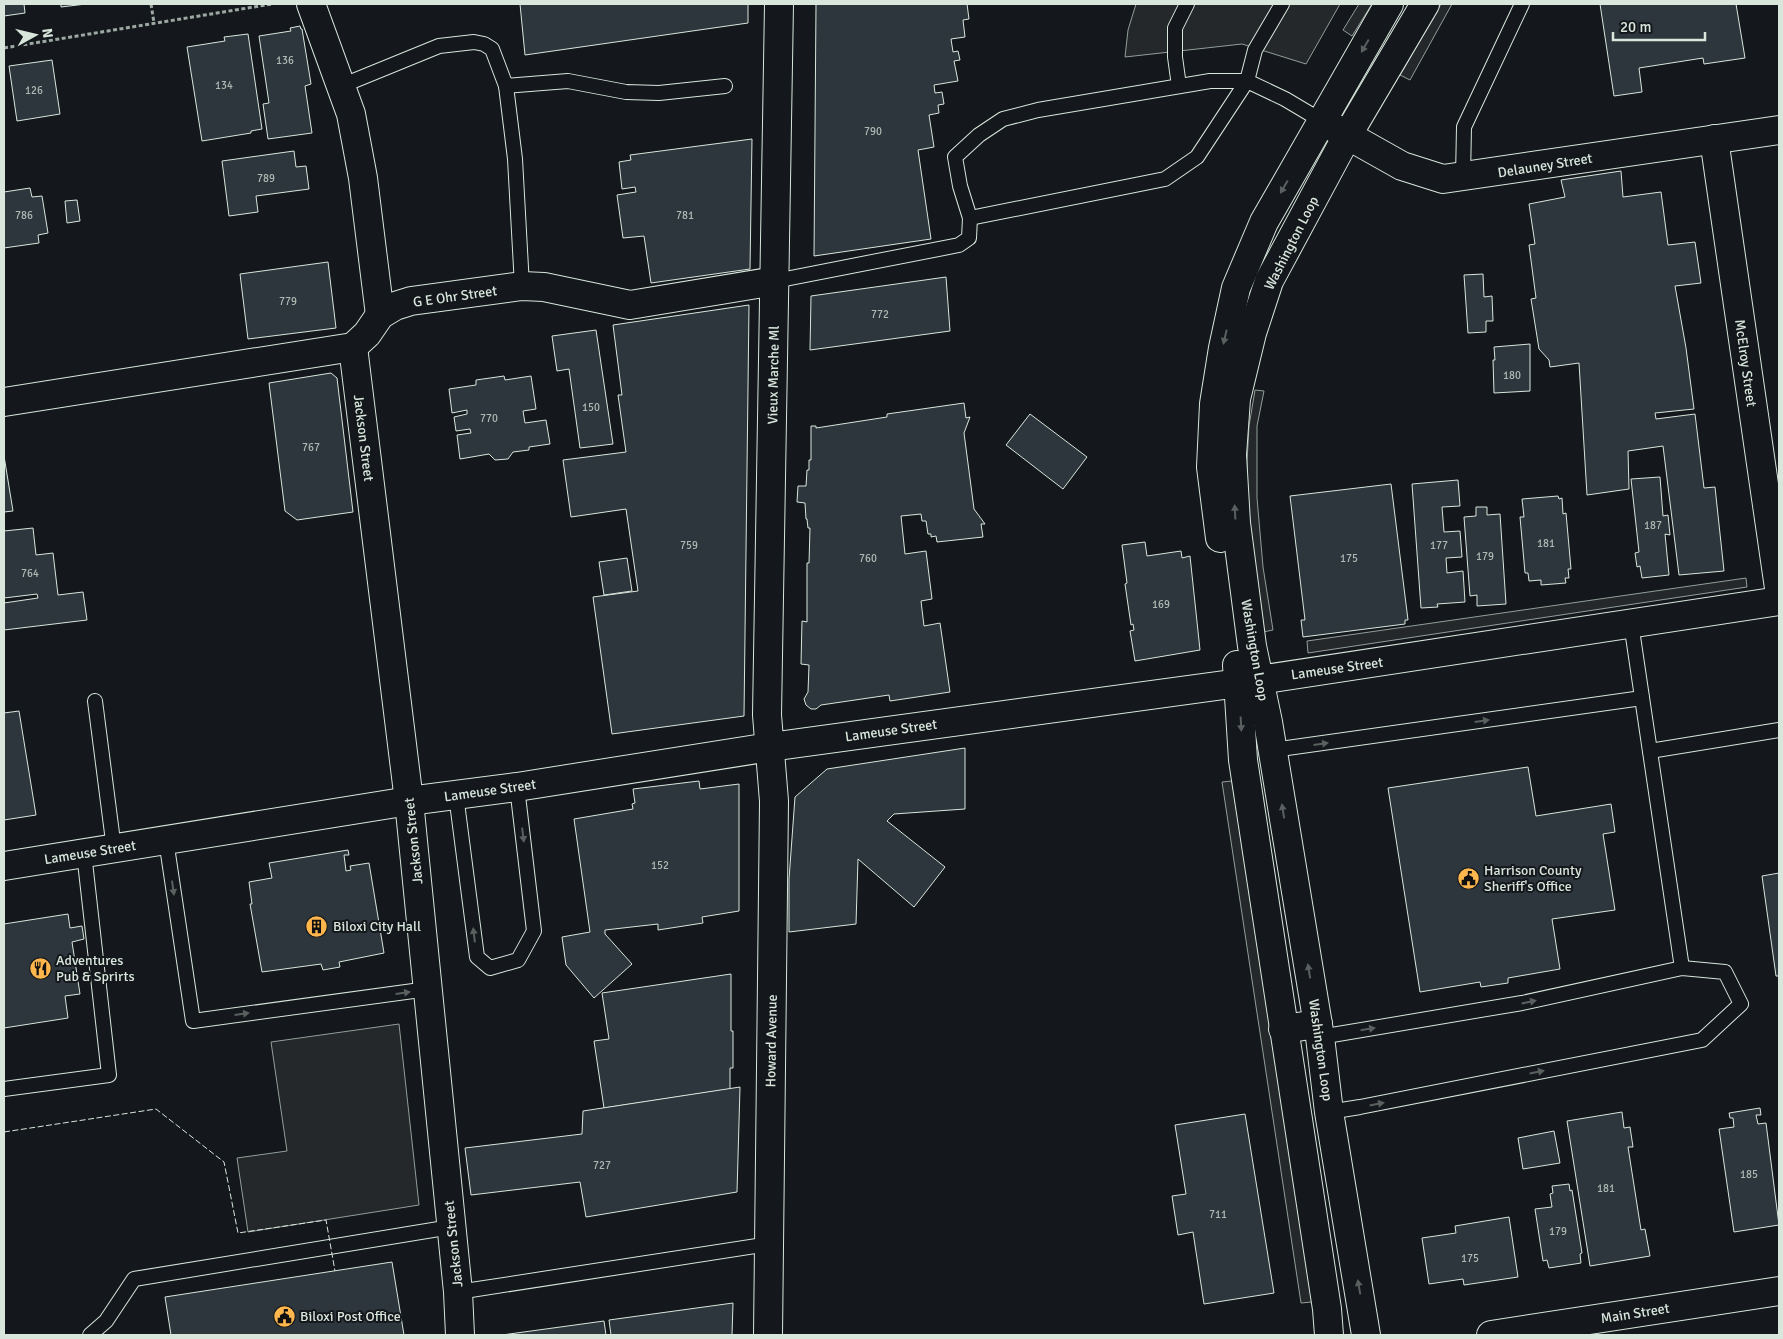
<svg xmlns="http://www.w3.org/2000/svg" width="1783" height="1339" font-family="Signika,sans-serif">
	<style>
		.parking { fill: #24282b; stroke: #939e99 }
		.building { fill: #2c363c; stroke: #d8e6dc }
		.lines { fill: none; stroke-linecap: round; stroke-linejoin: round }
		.lane-casing { stroke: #d8e6dc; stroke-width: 16 }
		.street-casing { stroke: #d8e6dc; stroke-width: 30 }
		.secondary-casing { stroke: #d8e6dc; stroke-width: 30 }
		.path { stroke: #9da8a2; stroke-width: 3; stroke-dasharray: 4 2.5; stroke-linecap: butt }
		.lane { stroke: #14181c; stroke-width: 14 }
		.street { stroke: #14181c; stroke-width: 28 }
		.secondary { stroke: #14181c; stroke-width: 28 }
		.fence { stroke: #d8e6dc; stroke-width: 1; stroke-dasharray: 6 2.5; stroke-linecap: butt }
		.oneway { fill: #59605f }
		.labels { text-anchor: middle; stroke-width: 4; stroke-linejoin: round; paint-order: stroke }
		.number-label { font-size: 11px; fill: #adbab4 }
		.street-label { font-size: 14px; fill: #d8e6dc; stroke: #14181c }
		.poi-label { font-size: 14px; fill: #d8e6dc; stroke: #14181c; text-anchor: start }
	</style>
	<rect width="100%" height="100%" fill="#14181c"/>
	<g class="parking">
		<polygon points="1136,4 1340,4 1306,64 1242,44 1125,57 1128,30"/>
		<polygon points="1359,4 1372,4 1352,36 1343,30"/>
		<polygon points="1441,4 1452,4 1410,80 1400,75"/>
		<polygon points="1255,390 1264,391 1257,426 1257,498 1263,567 1273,630 1263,632 1254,568 1248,500 1247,462 1249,426"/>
		<polygon points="1746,578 1747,587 1308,653 1307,641"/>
		<polygon points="1232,781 1312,1302 1301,1303 1222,782"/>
		<polygon points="399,1024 419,1205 248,1232 237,1158 287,1151 271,1042"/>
	</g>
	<g class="building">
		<polygon points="4,4 27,4 24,4 25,13 4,16"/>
		<polygon points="61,4 86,4 61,7"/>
		<polygon points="520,4 748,4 748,23 525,55"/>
		<polygon points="816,4 967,4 969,19 963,20 965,37 951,39 953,52 958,51 960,60 954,61 958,81 934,85 935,93 942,92 944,104 938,105 939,113 929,115 934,147 918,150 931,239 814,256"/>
		<polygon points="1600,4 1736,4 1745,58 1704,64 1703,58 1639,68 1642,92 1614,96"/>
		<polygon points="300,26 301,29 302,29 311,84 305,86 312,133 268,139 263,104 269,103 259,36 291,31 290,28"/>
		<polygon points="248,34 262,129 251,131 251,133 202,141 187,47 225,41 224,37"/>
		<polygon points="52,60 60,114 17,121 9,66"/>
		<polygon points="752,139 750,269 651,283 644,236 623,238 617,195 636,192 635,187 622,189 619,162 631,160 630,155"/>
		<polygon points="294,151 296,167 306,166 309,189 256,196 258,212 229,216 222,161"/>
		<polygon points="1621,171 1623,197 1661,192 1668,245 1695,242 1701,283 1675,286 1686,348 1694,409 1655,413 1656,419 1695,414 1704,488 1715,487 1724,571 1679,575 1663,446 1628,451 1629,489 1587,495 1579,363 1550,367 1549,360 1539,349 1531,299 1536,298 1529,245 1535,244 1529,204 1565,197 1561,180"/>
		<polygon points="30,188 32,197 42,196 48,233 38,235 39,243 4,248 4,192"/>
		<polygon points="77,200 80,221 67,223 65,201"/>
		<polygon points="328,262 336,328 248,339 240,274"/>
		<polygon points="1483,274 1484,297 1492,296 1493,321 1486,321 1486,332 1468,333 1464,275"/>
		<polygon points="946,277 950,331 810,350 811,296"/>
		<polygon points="749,305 744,716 612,734 593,597 638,591 626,509 571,517 563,460 626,452 618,395 622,395 613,325"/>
		<polygon points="596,330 613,444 580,448 569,369 557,371 552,336"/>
		<polygon points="1530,344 1530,391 1494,393 1493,360 1495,360 1494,347"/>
		<polygon points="331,373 337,378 353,512 297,520 285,511 269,383"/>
		<polygon points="504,376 505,380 531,376 536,409 523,411 525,423 546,420 550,444 529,447 529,450 513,452 508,459 495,460 489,454 460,459 457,435 471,433 470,429 456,431 454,417 467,414 467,410 452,413 449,389 476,385 476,380"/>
		<polygon points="964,403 966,418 970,417 964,433 974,509 985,524 981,524 983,537 937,542 936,536 931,537 931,534 928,534 926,521 922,521 921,514 901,516 905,554 926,551 932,599 921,601 924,626 940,623 950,692 890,701 889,695 821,705 816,709 811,709 806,705 804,699 808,692 809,665 801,664 802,621 807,622 807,563 809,563 810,528 808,528 807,519 806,519 805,503 797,502 798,486 806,486 807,470 809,470 809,460 811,460 811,426 816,426 816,428 887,417 887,414"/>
		<polygon points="1030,414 1087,457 1063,489 1006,445"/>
		<polygon points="4,456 13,511 4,512"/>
		<polygon points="1660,477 1663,516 1668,515 1670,535 1665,534 1669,575 1642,578 1640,566 1637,567 1635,553 1639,552 1631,479"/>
		<polygon points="1458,480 1460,506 1442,507 1444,532 1460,531 1462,557 1446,558 1447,573 1463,571 1465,602 1437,604 1438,607 1421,608 1412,484"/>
		<polygon points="1391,484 1408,620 1405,620 1405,624 1303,637 1301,620 1305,620 1290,496"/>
		<polygon points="1558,496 1559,499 1562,498 1563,514 1566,513 1571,569 1568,569 1569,578 1565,578 1566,583 1541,585 1541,580 1529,581 1528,573 1525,573 1520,517 1524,517 1522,499"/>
		<polygon points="1476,507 1487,507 1487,515 1500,514 1506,604 1477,606 1477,595 1470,596 1464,517 1476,516"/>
		<polygon points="33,528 36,555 53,553 58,595 83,592 87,620 4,630 4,603 38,598 37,594 4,598 4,531"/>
		<polygon points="1145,542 1147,556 1181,551 1182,558 1190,556 1200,650 1135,661 1130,631 1134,630 1133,624 1131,625 1125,584 1127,583 1122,545"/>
		<polygon points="627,558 632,591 604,595 599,562"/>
		<polygon points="19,711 36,815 4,820 4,713"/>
		<polygon points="965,748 965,809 894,814 887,821 945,867 914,907 858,859 856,924 789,932 789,879 795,797 827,769"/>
		<polygon points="1528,767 1536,816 1611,804 1615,832 1603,834 1615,910 1552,919 1560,969 1508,978 1508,983 1481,987 1480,982 1420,992 1388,788"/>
		<polygon points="699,781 700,789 739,784 739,911 702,917 703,923 658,930 658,924 605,930 605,934 632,964 594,998 566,965 562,937 590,932 574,819 633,809 632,804 635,803 633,789"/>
		<polygon points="348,850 349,855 344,855 346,871 351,870 350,866 369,863 384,953 339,962 340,967 323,970 321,964 262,972 250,904 252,904 249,882 272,878 269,863"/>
		<polygon points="1779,873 1779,976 1776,976 1762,876"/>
		<polygon points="68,914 70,928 82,926 84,939 72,942 80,994 65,996 68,1018 4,1028 4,924"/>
		<polygon points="731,974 731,1031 733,1031 733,1068 730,1068 730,1089 604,1108 594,1041 609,1039 602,993"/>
		<polygon points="740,1087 737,1192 586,1217 580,1182 471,1195 465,1148 582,1134 583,1111"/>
		<polygon points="1760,1108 1761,1115 1756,1115 1758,1124 1766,1123 1779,1225 1734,1232 1719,1129 1734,1127 1733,1118 1730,1118 1729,1113"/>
		<polygon points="1622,1112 1624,1128 1630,1127 1633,1147 1628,1147 1641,1230 1645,1229 1650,1256 1590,1266 1567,1121"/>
		<polygon points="1245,1114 1274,1293 1204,1304 1193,1232 1178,1235 1172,1196 1186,1194 1175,1125"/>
		<polygon points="1554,1131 1560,1163 1523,1169 1518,1138"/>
		<polygon points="1569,1184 1570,1191 1572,1190 1582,1253 1580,1254 1581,1263 1549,1268 1547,1260 1543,1261 1535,1209 1552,1207 1550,1194 1553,1193 1552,1186"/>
		<polygon points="1509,1217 1518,1277 1464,1285 1463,1279 1429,1284 1422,1238 1456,1233 1455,1226"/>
		<polygon points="392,1262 404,1335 171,1335 165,1297"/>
		<polygon points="733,1303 732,1335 611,1335 609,1320"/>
		<polygon points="604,1321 606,1335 502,1335"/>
	</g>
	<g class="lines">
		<defs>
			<g id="lane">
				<polyline points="341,86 439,46 474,42 484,44 492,49 506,86 568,81 626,92 659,93 725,86"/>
				<polyline points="506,86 515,159 522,286"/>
				<polyline points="1179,86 1175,57 1175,28 1187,4"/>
				<polyline points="1463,177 1464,127 1522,4"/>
				<polyline points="970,218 1165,179 1197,157 1247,81 1255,50 1282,4"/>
				<polyline points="775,281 959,245 969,238 970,218 960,186 955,157 979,135 1003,119 1038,110 1210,81 1247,81 1285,99 1322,121"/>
				<polyline points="1631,623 1682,968"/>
				<polyline points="95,701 114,849"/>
				<polyline points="1273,750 1642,698"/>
				<polyline points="1650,751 1779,730"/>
				<polyline points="456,795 477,957 490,968 518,960 534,931 517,787"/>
				<polyline points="166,840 193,1021 428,989"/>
				<polyline points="1320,1037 1522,1003 1682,968 1725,972 1741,1004 1702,1040 1360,1107 1329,1112"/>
				<polyline points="4,1089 109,1075 84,853"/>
				<polyline points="458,1292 769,1244"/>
				<polyline points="90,1335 106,1321 134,1279 451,1227"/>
			</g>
			<g id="street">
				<polyline points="311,4 351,114 363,178 380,315"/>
				<polyline points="1322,121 1402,166 1443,179 1779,130"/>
				<polyline points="1714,139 1779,588"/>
				<polyline points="353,347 409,801 458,1292 460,1335"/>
				<polyline points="4,402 353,347 367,334 380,315 395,306 411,301 522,286 544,287 630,305 775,281"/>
				<polyline points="1283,1029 1318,1024"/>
				<polyline points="768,1335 774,801 767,715 779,4"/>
			</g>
			<g id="secondary">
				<polyline points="1220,538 1211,467 1214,404 1223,348 1236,288 1264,222 1389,4"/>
				<polyline points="1237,665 1243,760 1327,1309 1329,1335"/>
				<polyline points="4,866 409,801 517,787 770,747 1239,683 1779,601"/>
				<polyline points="1366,1335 1329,1112 1320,1037 1268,722 1252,646 1236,523 1232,455 1236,399 1252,333 1269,281 1347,136 1425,4"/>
				<polyline points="1491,1335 1779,1291"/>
			</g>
		</defs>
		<use href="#lane" class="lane-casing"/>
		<use href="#street" class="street-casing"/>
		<use href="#secondary" class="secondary-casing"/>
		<g class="path">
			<polyline points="151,4 154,23"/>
			<polyline points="4,48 272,4"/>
		</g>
		<use href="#lane" class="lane"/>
		<use href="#street" class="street"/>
		<use href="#secondary" class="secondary"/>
		<polyline class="fence" points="4,1132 156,1109 224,1162 238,1233 326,1220 335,1271"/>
	</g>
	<defs><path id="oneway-solid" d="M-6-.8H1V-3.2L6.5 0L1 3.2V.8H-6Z" transform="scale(1.25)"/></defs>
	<g class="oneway">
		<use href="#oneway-solid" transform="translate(1365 46) rotate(120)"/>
		<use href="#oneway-solid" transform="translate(1284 187) rotate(120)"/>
		<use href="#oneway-solid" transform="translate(1225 337) rotate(103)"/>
		<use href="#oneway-solid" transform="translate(1235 512) rotate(-93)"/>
		<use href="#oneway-solid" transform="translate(1482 721) rotate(-8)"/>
		<use href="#oneway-solid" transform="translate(1241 724) rotate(87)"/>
		<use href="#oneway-solid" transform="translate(1321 744) rotate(-8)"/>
		<use href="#oneway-solid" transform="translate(1283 811) rotate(-99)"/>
		<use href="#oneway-solid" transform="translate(523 835) rotate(83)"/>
		<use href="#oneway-solid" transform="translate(173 888) rotate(82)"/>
		<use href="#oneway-solid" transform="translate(474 935) rotate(-97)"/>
		<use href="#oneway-solid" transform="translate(1309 971) rotate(-99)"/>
		<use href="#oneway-solid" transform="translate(403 993) rotate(-8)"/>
		<use href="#oneway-solid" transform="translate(1529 1002) rotate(-12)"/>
		<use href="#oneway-solid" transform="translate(242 1014) rotate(-8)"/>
		<use href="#oneway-solid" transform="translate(1368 1029) rotate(-9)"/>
		<use href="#oneway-solid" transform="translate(1537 1072) rotate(-11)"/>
		<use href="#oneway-solid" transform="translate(1377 1104) rotate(-11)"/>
		<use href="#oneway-solid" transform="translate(1359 1287) rotate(-100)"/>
	</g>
	<defs>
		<symbol id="civic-disc" viewBox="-11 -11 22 22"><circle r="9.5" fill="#ffb74d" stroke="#14181c"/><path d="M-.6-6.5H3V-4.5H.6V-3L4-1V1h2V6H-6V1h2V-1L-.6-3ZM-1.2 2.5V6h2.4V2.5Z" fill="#111"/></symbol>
		<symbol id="building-disc" viewBox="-11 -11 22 22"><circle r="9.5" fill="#ffb74d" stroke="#14181c"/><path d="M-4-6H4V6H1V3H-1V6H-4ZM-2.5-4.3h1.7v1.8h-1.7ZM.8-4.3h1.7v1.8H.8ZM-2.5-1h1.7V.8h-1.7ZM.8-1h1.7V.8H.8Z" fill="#111"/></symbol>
		<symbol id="restaurant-disc" viewBox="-11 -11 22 22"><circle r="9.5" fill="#ffb74d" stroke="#14181c"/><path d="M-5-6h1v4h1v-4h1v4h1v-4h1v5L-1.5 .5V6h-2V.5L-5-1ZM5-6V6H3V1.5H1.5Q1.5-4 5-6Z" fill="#111"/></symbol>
	</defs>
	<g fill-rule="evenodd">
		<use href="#civic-disc" x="1456" y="866" width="25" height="25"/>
		<use href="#building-disc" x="304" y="914" width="25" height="25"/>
		<use href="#restaurant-disc" x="28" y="956" width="25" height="25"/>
		<use href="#civic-disc" x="272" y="1304" width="25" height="25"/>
	</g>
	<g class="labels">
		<g class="number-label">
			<text x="285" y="64">136</text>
			<text x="224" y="89">134</text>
			<text x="34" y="94">126</text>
			<text x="873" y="135">790</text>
			<text x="266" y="182">789</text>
			<text x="24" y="219">786</text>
			<text x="685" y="219">781</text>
			<text x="288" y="305">779</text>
			<text x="880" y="318">772</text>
			<text x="1512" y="379">180</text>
			<text x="591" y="411">150</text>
			<text x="489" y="422">770</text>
			<text x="311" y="451">767</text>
			<text x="1653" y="529">187</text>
			<text x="1546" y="547">181</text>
			<text x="689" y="549">759</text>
			<text x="1439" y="549">177</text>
			<text x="1485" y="560">179</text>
			<text x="868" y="562">760</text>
			<text x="1349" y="562">175</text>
			<text x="30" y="577">764</text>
			<text x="1161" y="608">169</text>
			<text x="660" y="869">152</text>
			<text x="602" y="1169">727</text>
			<text x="1749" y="1178">185</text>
			<text x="1606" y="1192">181</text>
			<text x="1218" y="1218">711</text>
			<text x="1558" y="1235">179</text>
			<text x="1470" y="1262">175</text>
		</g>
		<g class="street-label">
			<text transform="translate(1545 165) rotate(-9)" y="5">Delauney Street</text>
			<text transform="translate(1291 243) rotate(-63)" y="5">Washington Loop</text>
			<text transform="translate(455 296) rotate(-8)" y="5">G E Ohr Street</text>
			<text transform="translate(1746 363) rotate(82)" y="5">McElroy Street</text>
			<text transform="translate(773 375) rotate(-89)" y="5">Vieux Marche Ml</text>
			<text transform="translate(364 438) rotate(83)" y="5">Jackson Street</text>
			<text transform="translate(1255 650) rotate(80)" y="5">Washington Loop</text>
			<text transform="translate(1337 668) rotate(-8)" y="5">Lameuse Street</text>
			<text transform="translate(891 730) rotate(-8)" y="5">Lameuse Street</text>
			<text transform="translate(490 790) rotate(-8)" y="5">Lameuse Street</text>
			<text transform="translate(413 841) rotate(-96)" y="5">Jackson Street</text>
			<text transform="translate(90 852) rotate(-9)" y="5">Lameuse Street</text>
			<text transform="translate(771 1041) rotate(-89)" y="5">Howard Avenue</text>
			<text transform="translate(1321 1050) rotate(82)" y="5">Washington Loop</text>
			<text transform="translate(453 1244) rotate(-96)" y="5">Jackson Street</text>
			<text transform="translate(1635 1313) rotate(-9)" y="5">Main Street</text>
		</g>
		<g class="poi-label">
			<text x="1484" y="875">Harrison County<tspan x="1484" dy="16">Sheriff's Office</tspan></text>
			<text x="333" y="931">Biloxi City Hall</text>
			<text x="56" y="965">Adventures<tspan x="56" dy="16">Pub &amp; Sprirts</tspan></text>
			<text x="300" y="1321">Biloxi Post Office</text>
		</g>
	</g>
	<rect width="1783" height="1339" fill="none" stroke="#d8e6dc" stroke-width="10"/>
	<g transform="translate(35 35) rotate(82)" stroke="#14181c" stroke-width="4" paint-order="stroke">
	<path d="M0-4L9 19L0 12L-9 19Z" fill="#d8e6dc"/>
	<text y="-8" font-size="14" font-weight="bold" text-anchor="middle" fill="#d8e6dc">N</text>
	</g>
	<path d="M1613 32v8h92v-8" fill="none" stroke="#d8e6dc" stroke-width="2.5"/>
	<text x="1620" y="32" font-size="15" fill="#d8e6dc" stroke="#14181c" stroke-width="4" paint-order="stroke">20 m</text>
</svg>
